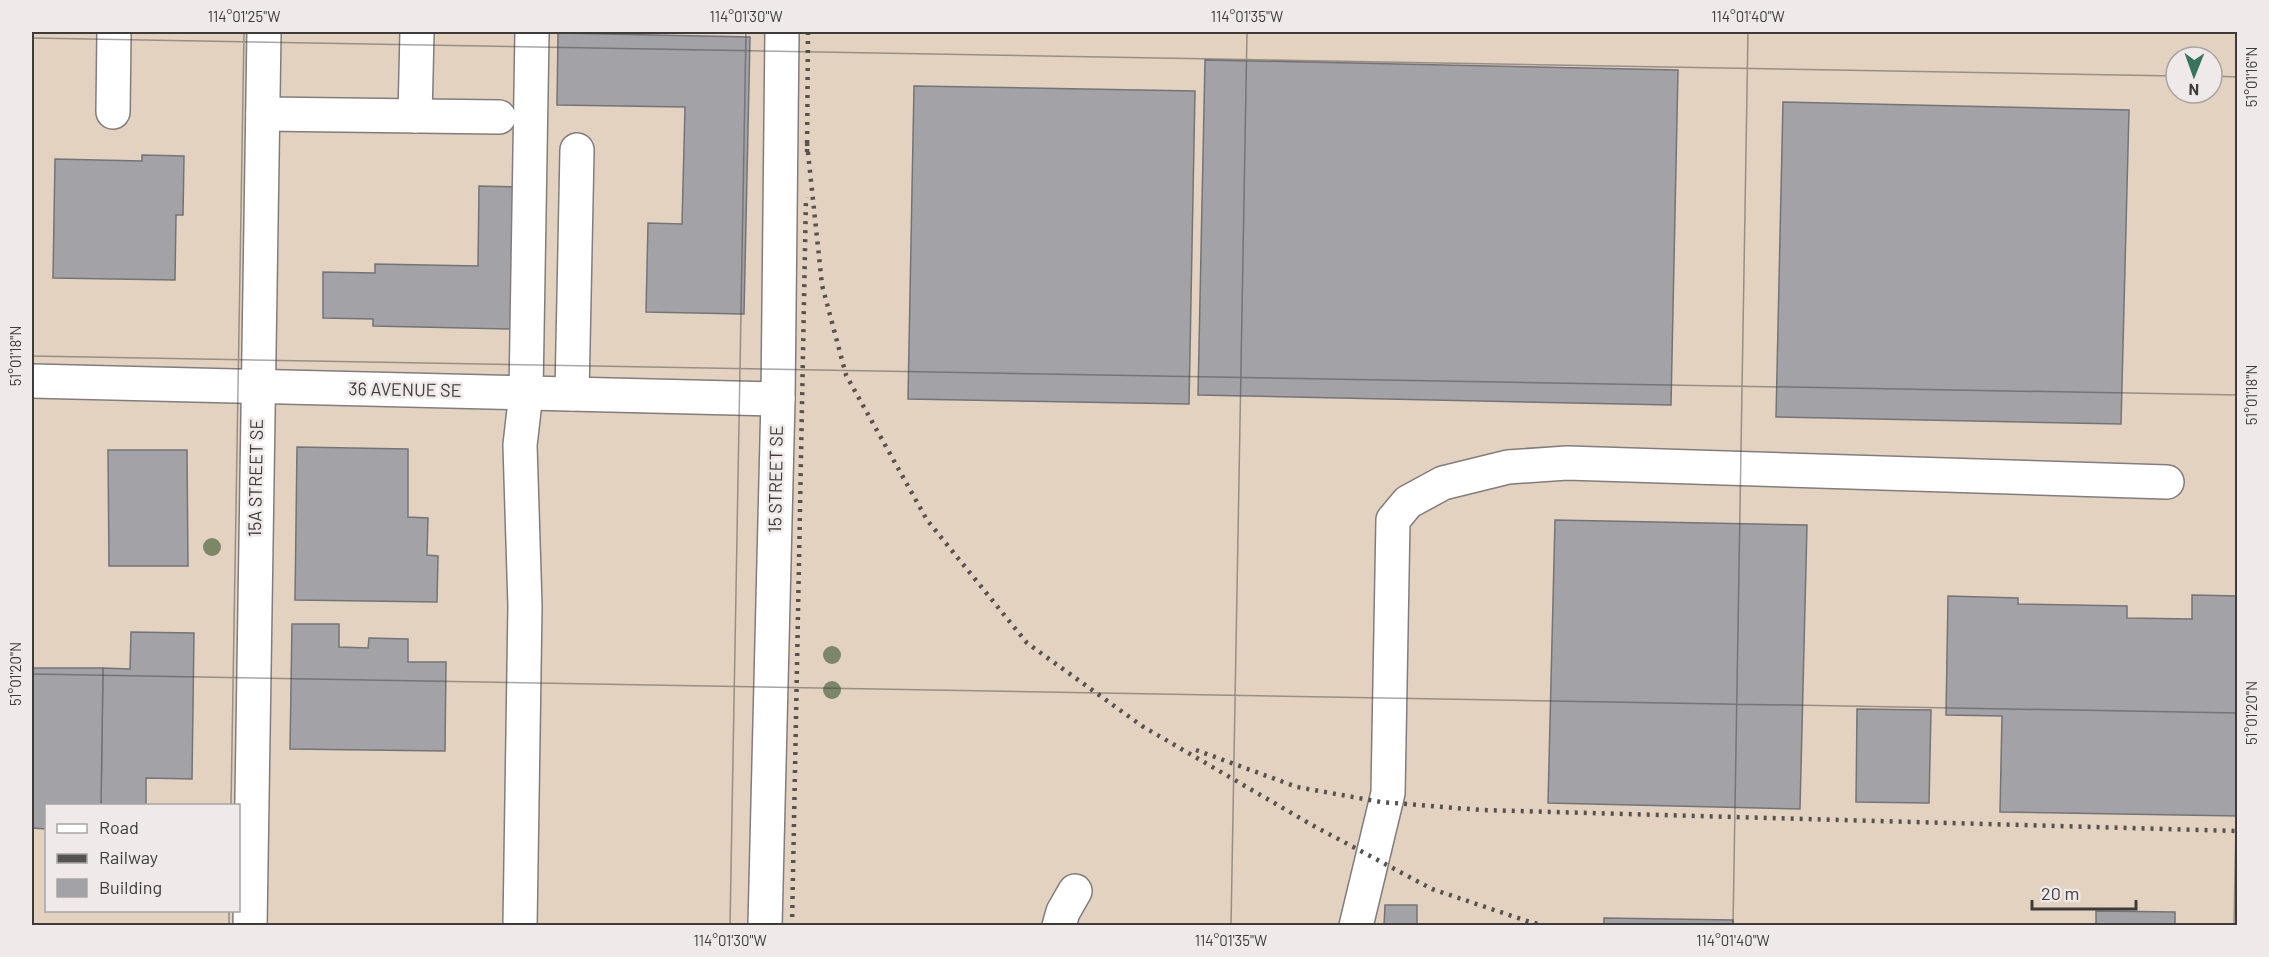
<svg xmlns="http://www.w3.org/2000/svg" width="2269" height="957" font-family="Barlow,sans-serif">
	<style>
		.industrial { fill: #e3d2c0; fill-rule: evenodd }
		.building { fill: #a3a3a7; stroke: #747478; stroke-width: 1.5 }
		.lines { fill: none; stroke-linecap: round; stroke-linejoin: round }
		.minor-casing { stroke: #827d7c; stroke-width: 36 }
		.minor { stroke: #fff; stroke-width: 33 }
		.rail { stroke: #555352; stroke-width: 4.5; stroke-dasharray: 3 6; stroke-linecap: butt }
		.tree { fill: #7c8768 }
		.ticks { fill: none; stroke: #3e3c3b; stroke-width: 1.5; stroke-opacity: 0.45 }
		.labels { text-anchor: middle; stroke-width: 5; stroke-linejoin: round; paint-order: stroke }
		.street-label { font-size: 18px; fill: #3e3c3b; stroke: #efeae9 }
		.neatline { fill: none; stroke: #3e3c3b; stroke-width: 2 }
		.ticks-label { font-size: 15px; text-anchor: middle; fill: #3e3c3b }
	</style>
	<rect width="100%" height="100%" fill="#e2dddc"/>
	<path class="industrial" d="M32,32H2237V925H32ZM2176,57H2212V93H2176ZM46,806H238V910H46Z"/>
	<g class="building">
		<polygon points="558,33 750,37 744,314 646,312 648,223 682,224 685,107 557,105"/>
		<polygon points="1205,60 1678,70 1671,405 1198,395"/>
		<polygon points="914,86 1195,91 1189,404 908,399"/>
		<polygon points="1783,102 2129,110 2121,424 1776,417"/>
		<polygon points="142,155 184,156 183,215 176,215 175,280 53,278 55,159 142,161"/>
		<polygon points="479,186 518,187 515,329 373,326 373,319 323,318 323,272 375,273 375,264 478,266"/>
		<polygon points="297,447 408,449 408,517 428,518 427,555 438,556 437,602 295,600"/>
		<polygon points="108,450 187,450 188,566 109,566"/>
		<polygon points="1555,520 1807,525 1800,809 1548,803"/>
		<polygon points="2192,595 2238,596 2238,816 2000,812 2002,716 1946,715 1948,596 2018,598 2018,604 2127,606 2127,618 2192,619"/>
		<polygon points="292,624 339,624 339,647 368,648 369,638 408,639 408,662 446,662 445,751 290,749"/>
		<polygon points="131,632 194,633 192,779 146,778 146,806 101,806 103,668 130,669"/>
		<polygon points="32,668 103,668 101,806 46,806 46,829 32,828"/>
		<polygon points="1857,709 1931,710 1929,803 1856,802"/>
		<polygon points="1385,905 1417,905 1417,926 1384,926"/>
		<polygon points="2096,911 2175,912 2175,926 2096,926"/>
		<polygon points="1604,918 1733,920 1733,926 1604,926"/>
	</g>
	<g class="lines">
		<defs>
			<g id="minor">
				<polyline points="113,112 114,32"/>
				<polyline points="263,114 499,117"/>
				<polyline points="415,116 417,32"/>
				<polyline points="32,381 778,399"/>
				<polyline points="572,394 577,150"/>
				<polyline points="250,926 264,32"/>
				<polyline points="520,926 525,606 520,445 526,393 532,32"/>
				<polyline points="765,926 778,399 782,32"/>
				<polyline points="1059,926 1063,912 1075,891"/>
				<polyline points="1356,926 1388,793 1393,520 1408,502 1443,483 1508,467 1567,463 2167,482"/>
			</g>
		</defs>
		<use href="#minor" class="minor-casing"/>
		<use href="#minor" class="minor"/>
		<g class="rail">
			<polyline points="807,143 822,285 846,375 927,520 1027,643 1142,726 1312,825 1432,889 1527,921 1547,926"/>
			<polyline points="807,152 808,32"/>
			<polyline points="1196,750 1297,787 1381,802 1481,810 2238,831"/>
			<polyline points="792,926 806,197"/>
			<polyline points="1947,926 2008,926"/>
		</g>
	</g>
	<g class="tree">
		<circle cx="212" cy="547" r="9"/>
		<circle cx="832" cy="655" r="9"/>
		<circle cx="832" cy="690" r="9"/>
	</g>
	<path class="ticks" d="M32,38L2176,76M2212,76L2238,77M32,356L2238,395M32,674L2238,713M231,806L244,32M229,926V910M730,926L746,32M1231,926L1247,32M1733,926L1748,32M2234,926L2238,713"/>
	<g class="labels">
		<g class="street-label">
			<text transform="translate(405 390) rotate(1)" y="6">36 AVENUE SE</text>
			<text transform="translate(256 478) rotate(-89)" y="6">15A STREET SE</text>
			<text transform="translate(776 479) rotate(-89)" y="6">15 STREET SE</text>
		</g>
	</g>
	<rect width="2269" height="957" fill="none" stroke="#efeae9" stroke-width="66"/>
	<rect x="45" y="804" width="195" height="108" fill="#efeae9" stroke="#a8a4a3" stroke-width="1.5"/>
	<rect x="57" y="824" width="30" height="9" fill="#ffffff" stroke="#a8a4a3" stroke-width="1.5"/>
	<text x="99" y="834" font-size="18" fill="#3e3c3b">Road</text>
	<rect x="57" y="854" width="30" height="9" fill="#555352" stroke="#a8a4a3" stroke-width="1.5"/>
	<text x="99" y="864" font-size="18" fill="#3e3c3b">Railway</text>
	<rect x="57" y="879" width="30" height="18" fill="#a3a3a7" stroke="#a8a4a3" stroke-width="1.5"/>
	<text x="99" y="894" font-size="18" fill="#3e3c3b">Building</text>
	<g transform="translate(2194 75) rotate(181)"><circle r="28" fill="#efeae9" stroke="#a8a4a3" stroke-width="1.5"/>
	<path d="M0-4.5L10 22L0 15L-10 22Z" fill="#38735d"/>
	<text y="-9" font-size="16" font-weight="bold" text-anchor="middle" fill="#3e3c3b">N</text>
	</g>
	<path d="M2032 900v9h104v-9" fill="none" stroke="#3e3c3b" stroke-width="3"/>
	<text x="2041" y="900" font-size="18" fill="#3e3c3b" stroke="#efeae9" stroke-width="4.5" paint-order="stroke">20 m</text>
	<rect x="33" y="33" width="2203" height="891" class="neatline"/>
	<g class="ticks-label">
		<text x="244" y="22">114°01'25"W</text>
		<text x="746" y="22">114°01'30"W</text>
		<text x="1247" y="22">114°01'35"W</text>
		<text x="1748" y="22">114°01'40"W</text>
		<text transform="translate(2252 77) rotate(-90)" y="5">51°01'16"N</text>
		<text transform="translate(16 356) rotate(-90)" y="5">51°01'18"N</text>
		<text transform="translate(2252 395) rotate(-90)" y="5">51°01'18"N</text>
		<text transform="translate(16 674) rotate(-90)" y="5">51°01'20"N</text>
		<text transform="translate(2252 713) rotate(-90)" y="5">51°01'20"N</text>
		<text x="730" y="946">114°01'30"W</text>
		<text x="1231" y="946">114°01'35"W</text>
		<text x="1733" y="946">114°01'40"W</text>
	</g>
</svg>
